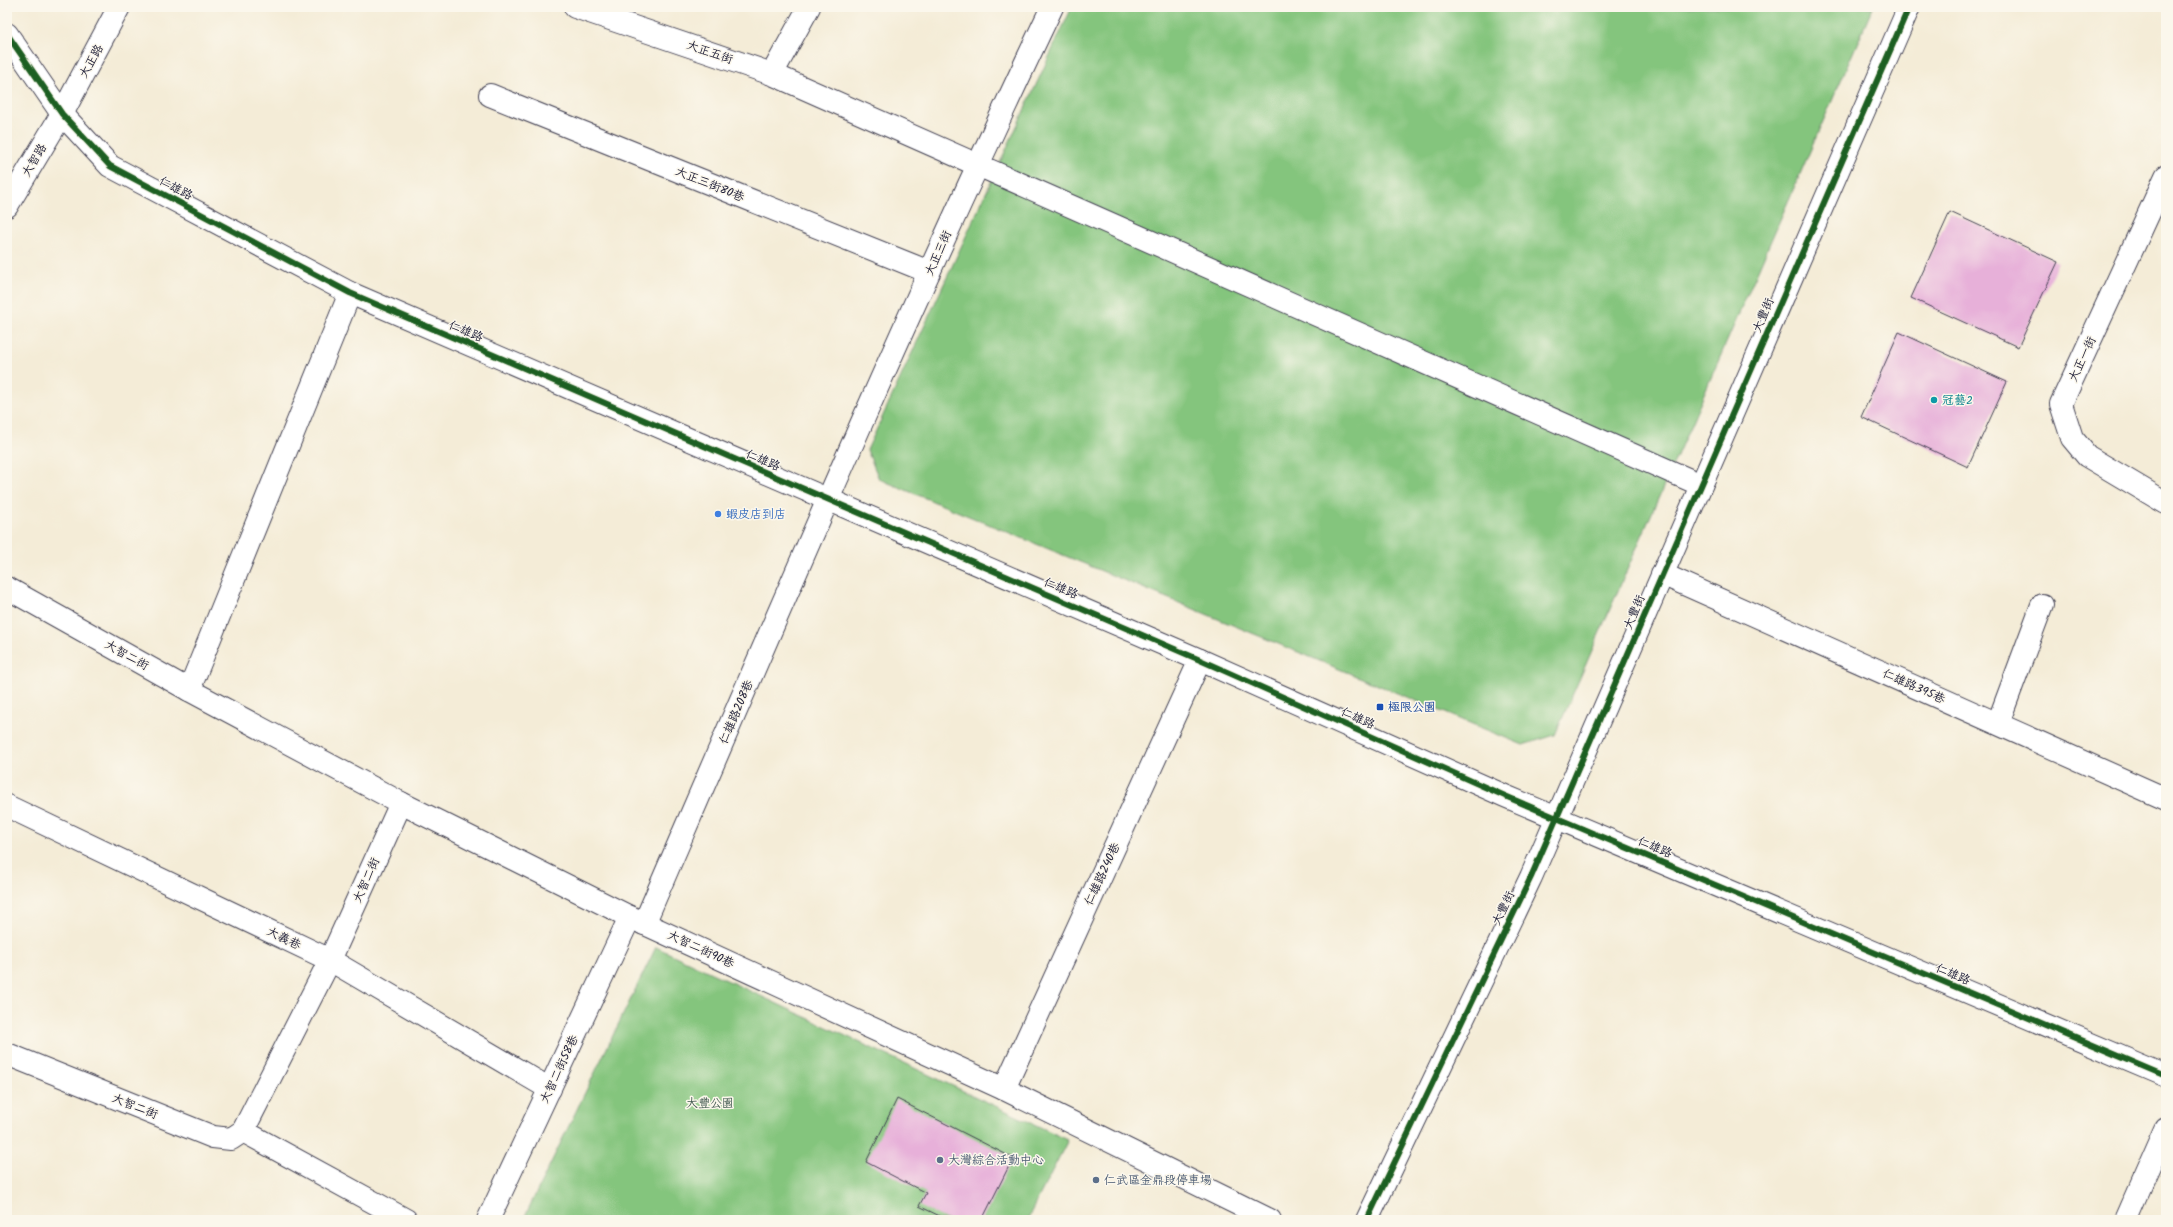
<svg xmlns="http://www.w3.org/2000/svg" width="2173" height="1227" font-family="Kalam,'LXGW WenKai TC',sans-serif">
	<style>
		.green { fill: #84c57d; stroke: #53745c }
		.building { fill: #e7b0d9 }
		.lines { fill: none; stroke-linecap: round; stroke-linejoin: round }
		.minor-casing { stroke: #424052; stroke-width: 24 }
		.minor { stroke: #fff; stroke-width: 22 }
		.cycleway-casing { stroke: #fbf7ec; stroke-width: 8 }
		.cycleway { stroke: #1b5e20; stroke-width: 6 }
		.culture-dot { fill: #0f9aa8; stroke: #fbf7ec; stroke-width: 1.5 }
		.shop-dot { fill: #3f7fe0; stroke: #fbf7ec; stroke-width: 1.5 }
		.transit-dot { fill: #1a4fb4; stroke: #fbf7ec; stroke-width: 1.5 }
		.service-dot { fill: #5c6f8a; stroke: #fbf7ec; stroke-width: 1.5 }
		.labels { text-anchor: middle; stroke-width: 3; stroke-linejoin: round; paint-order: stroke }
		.street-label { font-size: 12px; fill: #22223b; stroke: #fbf7ec }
		.culture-label { font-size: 12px; fill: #0d838f; stroke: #fbf7ec; text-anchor: start }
		.shop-label { font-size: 12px; fill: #366cbe; stroke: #fbf7ec; text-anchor: start }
		.transit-label { font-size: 12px; fill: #164399; stroke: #fbf7ec; text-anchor: start }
		.park-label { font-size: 12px; fill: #445b52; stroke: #fbf7ec }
		.service-label { font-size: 12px; fill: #4e5e75; stroke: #fbf7ec; text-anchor: start }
	</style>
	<rect width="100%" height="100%" fill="#fbf7ec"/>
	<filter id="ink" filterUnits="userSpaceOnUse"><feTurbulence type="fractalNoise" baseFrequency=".025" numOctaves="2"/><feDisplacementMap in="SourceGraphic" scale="8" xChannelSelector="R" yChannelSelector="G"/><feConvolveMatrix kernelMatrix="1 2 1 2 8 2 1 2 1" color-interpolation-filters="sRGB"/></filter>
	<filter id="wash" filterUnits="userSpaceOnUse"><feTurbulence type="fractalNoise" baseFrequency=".012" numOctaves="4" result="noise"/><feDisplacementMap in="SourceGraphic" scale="16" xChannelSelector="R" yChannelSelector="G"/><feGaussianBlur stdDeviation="0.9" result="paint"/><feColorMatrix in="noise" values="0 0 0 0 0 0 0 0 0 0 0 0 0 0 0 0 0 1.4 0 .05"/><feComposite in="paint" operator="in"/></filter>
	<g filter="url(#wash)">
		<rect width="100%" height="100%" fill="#f4ecd7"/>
		<g class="green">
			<polygon points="1072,7 1873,7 1555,735 1523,745 879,479 867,450"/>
			<polygon points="656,947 1068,1140 1027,1220 523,1220"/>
		</g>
		<g id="blocks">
			<g class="building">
				<polygon points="1950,212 2058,262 2018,347 1911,298"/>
				<polygon points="1899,332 2007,382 1968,467 1861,417"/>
				<polygon points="897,1099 1013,1158 982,1220 948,1220 919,1206 926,1193 866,1162"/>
			</g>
		</g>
	</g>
	<g filter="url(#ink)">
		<use href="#blocks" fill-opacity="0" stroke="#424052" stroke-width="1"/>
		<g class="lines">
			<defs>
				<g id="minor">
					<polyline points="575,7 772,74 809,7"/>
					<polyline points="7,34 62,114 110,166 350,293 1200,660 1505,796 2166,1076"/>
					<polyline points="772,74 1701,485"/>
					<polyline points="490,95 929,272"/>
					<polyline points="2166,176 2061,404 2072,438 2087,456 2166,503"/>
					<polyline points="7,206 62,114 119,7"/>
					<polyline points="1662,574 2166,799"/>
					<polyline points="7,588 189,690 401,803 330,960 243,1131 231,1139 213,1137 7,1054"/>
					<polyline points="189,690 350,293"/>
					<polyline points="1998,723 2042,605"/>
					<polyline points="401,803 630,917 1004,1089 1270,1220"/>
					<polyline points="7,806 330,960 550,1089"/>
					<path d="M644,924C777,616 908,309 1052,7"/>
					<polyline points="1004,1089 1200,660"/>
					<polyline points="243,1131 406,1220"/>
					<polyline points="488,1220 630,917"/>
					<polyline points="1367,1220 1531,877 1909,7"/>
					<polyline points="2126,1220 2166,1129"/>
				</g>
			</defs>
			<use href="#minor" class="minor-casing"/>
			<use href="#minor" class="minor"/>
			<defs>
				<g id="cycleway">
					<polyline points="7,34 62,114 110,166 350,293 1200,660 1505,796 2166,1076"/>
					<polyline points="1367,1220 1531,877 1909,7"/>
				</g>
			</defs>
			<use href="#cycleway" class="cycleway-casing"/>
			<use href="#cycleway" class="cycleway"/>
		</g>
	</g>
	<circle class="culture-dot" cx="1934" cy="400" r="4"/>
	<circle class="shop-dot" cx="718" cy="514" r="4"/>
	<rect class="transit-dot" x="1376" y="703" width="8" height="8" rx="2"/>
	<g class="service-dot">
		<circle cx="940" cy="1160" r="4"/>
		<circle cx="1096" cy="1180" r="4"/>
	</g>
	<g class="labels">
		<g class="street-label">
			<text transform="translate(710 52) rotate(19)" y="4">大正五街</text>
			<text transform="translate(91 61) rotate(-61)" y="4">大正路</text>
			<text transform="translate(34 160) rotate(-59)" y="4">大智路</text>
			<text transform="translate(710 184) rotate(22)" y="4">大正三街80巷</text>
			<text transform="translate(176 188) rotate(28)" y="4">仁雄路</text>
			<text transform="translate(938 253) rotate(-66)" y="4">大正三街</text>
			<text transform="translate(1763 315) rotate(-67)" y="4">大豐街</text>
			<text transform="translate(466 331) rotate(23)" y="4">仁雄路</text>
			<text transform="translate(2082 359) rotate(-65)" y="4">大正一街</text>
			<text transform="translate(763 460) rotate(23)" y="4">仁雄路</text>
			<text transform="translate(1061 588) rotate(23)" y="4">仁雄路</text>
			<text transform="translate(1634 612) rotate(-67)" y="4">大豐街</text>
			<text transform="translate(127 655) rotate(29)" y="4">大智二街</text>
			<text transform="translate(1914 686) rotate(24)" y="4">仁雄路395巷</text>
			<text transform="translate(736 712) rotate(-67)" y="4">仁雄路208巷</text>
			<text transform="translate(1358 718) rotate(24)" y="4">仁雄路</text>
			<text transform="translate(1655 847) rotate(23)" y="4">仁雄路</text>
			<text transform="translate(1102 874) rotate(-65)" y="4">仁雄路240巷</text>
			<text transform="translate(366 880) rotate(-66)" y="4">大智二街</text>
			<text transform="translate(1503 908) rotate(-64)" y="4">大豐街</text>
			<text transform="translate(284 938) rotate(26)" y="4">大義巷</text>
			<text transform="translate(701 949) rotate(25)" y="4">大智二街90巷</text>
			<text transform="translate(1953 974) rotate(23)" y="4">仁雄路</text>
			<text transform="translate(559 1069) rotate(-65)" y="4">大智二街58巷</text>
			<text transform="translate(135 1106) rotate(22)" y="4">大智二街</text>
		</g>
		<g class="culture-label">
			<text x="1942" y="404">冠藝2</text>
		</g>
		<g class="shop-label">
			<text x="726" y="518">蝦皮店到店</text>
		</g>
		<g class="transit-label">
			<text x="1388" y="711">極限公園</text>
		</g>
		<g class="park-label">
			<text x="710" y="1107">大豐公園</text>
		</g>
		<g class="service-label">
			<text x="948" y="1164">大灣綜合活動中心</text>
			<text x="1104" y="1184">仁武區金鼎段停車場</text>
		</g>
	</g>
	<rect width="2173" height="1227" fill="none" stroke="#fbf7ec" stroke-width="24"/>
</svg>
